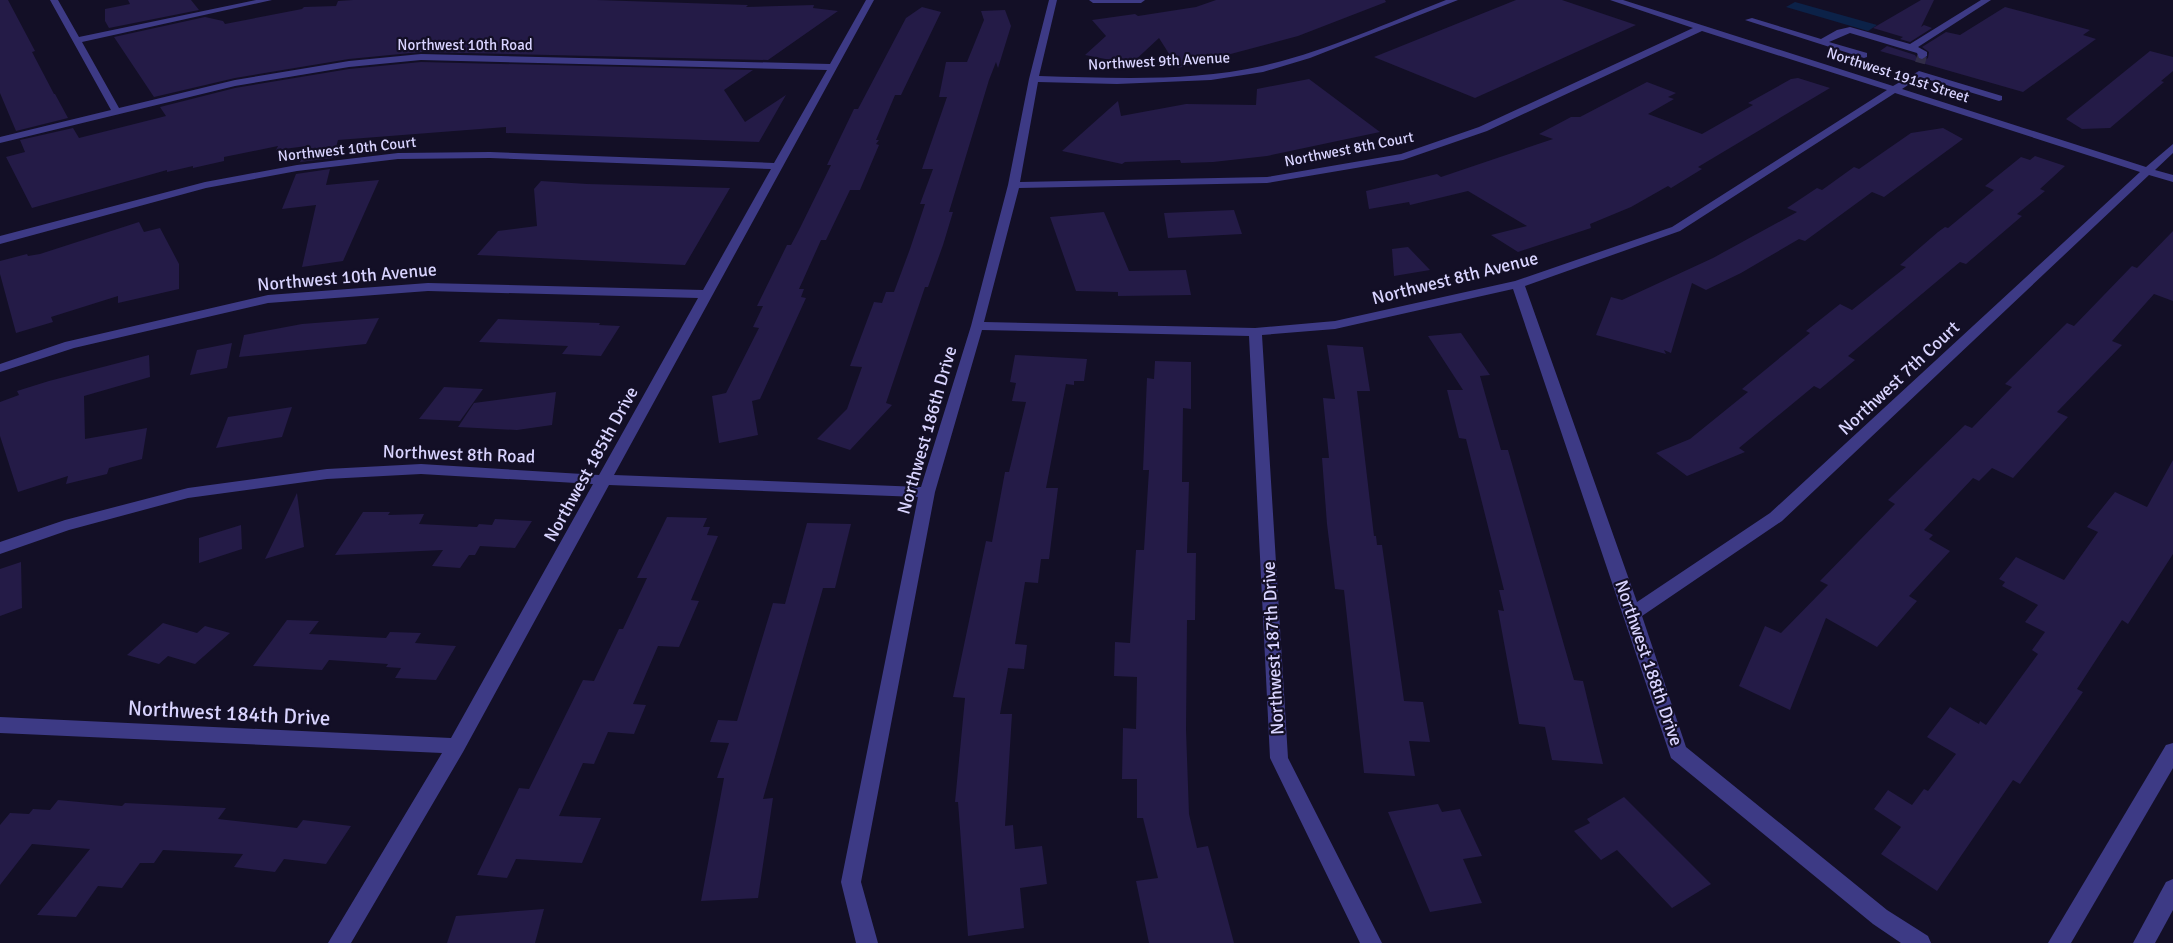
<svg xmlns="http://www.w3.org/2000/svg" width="2173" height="943" font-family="Signika,sans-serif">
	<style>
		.water { fill: #0c2248 }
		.building { fill: #241b47 }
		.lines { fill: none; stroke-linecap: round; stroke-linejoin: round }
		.minor-tunnel { stroke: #312d47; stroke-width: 10; stroke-dasharray: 10 4.5; stroke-linecap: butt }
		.minor { fill: #3d3a85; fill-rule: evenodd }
		.labels { text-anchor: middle; stroke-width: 4.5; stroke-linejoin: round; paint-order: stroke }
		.far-street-label { font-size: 15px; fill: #d9d4ff; stroke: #130f26 }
		.street-label { font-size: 18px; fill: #d9d4ff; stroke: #130f26 }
		.near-street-label { font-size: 21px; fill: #d9d4ff; stroke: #130f26 }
	</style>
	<rect width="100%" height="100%" fill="#130f26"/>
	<polygon class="water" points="1795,2 1877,25 1868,31 1786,7"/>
	<g class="building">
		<polygon points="0,0 8,0 35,51 32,52 54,94 55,94 68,118 16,131 0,93"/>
		<polygon points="128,0 191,0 199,10 109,28 105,21 105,9 130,4"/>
		<polygon points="353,0 597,0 748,5 746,7 814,5 813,8 838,11 768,60 421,52 349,59 235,78 154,97 114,37 205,17 223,21 225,24 302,9 304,7 336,6 338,1"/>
		<polygon points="1216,0 1385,0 1386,2 1298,36 1178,68 1159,38 1131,64 1085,55 1106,36 1092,20 1135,14 1138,16 1196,7"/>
		<polygon points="1516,0 1562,0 1636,25 1475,98 1374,57"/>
		<polygon points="1921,0 1934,0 1921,27 1924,25 1932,28 1910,42 1900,39 1903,37 1873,28"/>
		<polygon points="922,7 941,12 901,95 895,95 876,140 879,140 876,144 879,145 860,190 850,190 826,240 821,240 799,289 804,289 801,297 806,298 760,399 752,401 758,435 719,443 712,396 726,393 759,328 753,327 763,306 757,306 787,245 791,245 799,230 831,165 827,165 854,109 858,109 906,18"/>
		<polygon points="2005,7 2090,30 2083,35 2096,39 2023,92 1880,51 1887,46 1915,55 1918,60 1923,61 1928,58 1929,52 1922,47 1946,32 1960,35"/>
		<polygon points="1005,10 1011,26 998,68 996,62 989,80 949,212 953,212 943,245 928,287 925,287 886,403 892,405 850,450 817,439 847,409 862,367 850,366 874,302 882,303 886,292 894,292 910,249 925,204 920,204 933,169 922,169 947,97 939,97 946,62 967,62 984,20 981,11"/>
		<polygon points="2150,51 2173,57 2173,71 2161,81 2164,82 2110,128 2082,129 2066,119"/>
		<polygon points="421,62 753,70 724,90 745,122 786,95 759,142 506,133 506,127 338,140 333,158 300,162 307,146 276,150 278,146 224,157 224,161 193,168 193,166 167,172 167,170 32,208 6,157 25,152 20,140 73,128 79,138 166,116 160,107 235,88 349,69"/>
		<polygon points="1798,78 1830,88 1698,167 1702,169 1671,188 1668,186 1631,207 1590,224 1591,228 1518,252 1491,235 1527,226 1468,191 1410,205 1409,202 1369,209 1366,191 1437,174 1441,177 1553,139 1539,134 1571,117 1580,117 1647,82 1676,93 1668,97 1674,99 1648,114 1702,134 1753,105 1748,103 1791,79"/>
		<polygon points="1309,79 1380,132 1267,156 1213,162 1181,163 1180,160 1125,162 1122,164 1062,151 1118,101 1121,116 1186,104 1256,105 1257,89"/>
		<polygon points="1943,128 1963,139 1884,197 1872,192 1805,241 1799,239 1741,273 1706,290 1692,283 1671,353 1664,350 1666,354 1596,335 1611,297 1622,300 1713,258 1797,212 1787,208 1817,188 1822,190 1854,167 1859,169 1911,133"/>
		<polygon points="2035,156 2065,166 2040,189 2045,191 2017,214 2022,216 1966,264 1960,262 1848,356 1855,360 1820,389 1814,386 1739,448 1745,452 1687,476 1656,453 1690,439 1748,392 1742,389 1810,333 1806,331 1840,304 1852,310 1906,267 1900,265 1938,232 1945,227 1948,228 1994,190 1985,186 2021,157 2030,160"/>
		<polygon points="330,169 326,185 379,180 343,261 302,267 316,205 282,209 296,174"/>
		<polygon points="541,181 587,184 730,188 685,265 477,255 498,231 537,226 534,189"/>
		<polygon points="1234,210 1242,234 1168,238 1164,213"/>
		<polygon points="1104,212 1129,271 1186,270 1191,295 1118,296 1118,292 1076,291 1050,217"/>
		<polygon points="139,222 144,232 160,228 179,264 179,289 118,303 118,296 51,317 53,322 16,333 0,274 0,261 27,254 28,256 40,254"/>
		<polygon points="2173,231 2173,301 2154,294 2112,341 2122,345 2057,412 2068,417 2013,478 1992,468 1979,481 1973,478 1924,530 1933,535 1929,539 1950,551 1909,596 1917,601 1877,647 1826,618 1790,710 1739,686 1765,626 1781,633 1828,585 1820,581 1895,504 1888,500 1965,425 1972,428 2012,387 2005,384 2067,323 2074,326 2132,266 2137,268"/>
		<polygon points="1408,247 1430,270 1394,276 1392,249"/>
		<polygon points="379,318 366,344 239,357 244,335 302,324"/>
		<polygon points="498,319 600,323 599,325 620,326 601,356 562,354 568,346 479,342"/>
		<polygon points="1461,333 1490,375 1480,376 1501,450 1508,450 1574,680 1583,681 1603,764 1552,760 1545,727 1519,724 1498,610 1504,611 1499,590 1504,590 1466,439 1459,438 1447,390 1463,390 1428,336"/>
		<polygon points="232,343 227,368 190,375 197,350"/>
		<polygon points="1327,345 1363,347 1370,391 1357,391 1374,536 1376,536 1377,545 1382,545 1404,701 1423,702 1430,742 1409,741 1415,776 1364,773 1344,590 1335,589 1327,524 1322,458 1329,458 1323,398 1335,399"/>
		<polygon points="149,355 150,377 84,396 85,439 147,428 142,459 109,468 107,474 66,484 68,476 18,492 0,436 0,402 19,395 17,391 49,381"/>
		<polygon points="1015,355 1087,359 1084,381 1074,381 1074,385 1066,384 1046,488 1058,488 1049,559 1041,559 1038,583 1025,582 1015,644 1027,645 1024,669 1008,668 1000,714 1012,714 1005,826 1013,825 1015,849 1042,846 1047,884 1020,888 1024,928 968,936 958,802 955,802 965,698 953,697 986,541 992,542 1005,472 1009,472 1026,402 1012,401 1016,383 1010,382"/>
		<polygon points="1155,361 1191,362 1191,409 1183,408 1182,482 1189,482 1187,553 1196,553 1195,620 1187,620 1186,730 1189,814 1197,848 1208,846 1234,943 1149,943 1136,881 1158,878 1143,818 1137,818 1137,779 1122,779 1123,728 1136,729 1137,677 1114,676 1115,642 1130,643 1136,550 1144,550 1149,470 1143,470 1147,378 1154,379"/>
		<polygon points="444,387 483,389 460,421 419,419"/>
		<polygon points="556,392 552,425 517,430 458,427 474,403"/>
		<polygon points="292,407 282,437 216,448 228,417"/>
		<polygon points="2173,460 2173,554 2128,624 2122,620 2077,689 2083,692 2020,784 2013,780 1937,891 1881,854 1901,827 1874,809 1888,790 1912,805 1924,789 1928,791 1956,754 1927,737 1950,707 1979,724 1980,721 1986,725 2038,654 2032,650 2045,632 2025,622 2038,605 2002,586 2005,582 1999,579 2016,557 2064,580 2098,532 2087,527 2115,492 2147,507"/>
		<polygon points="297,493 304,547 265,559"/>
		<polygon points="363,512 390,512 388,515 424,514 419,524 477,527 479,524 492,525 495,519 532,521 515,548 480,546 475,555 469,555 460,568 432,566 443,550 335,555"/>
		<polygon points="667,517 707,518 703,527 710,527 707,535 718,536 691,600 699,601 679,647 658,646 633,704 646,705 634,734 608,732 594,764 583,763 559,816 601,818 582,863 516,859 507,878 477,875 519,788 529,789 583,680 594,681 619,629 623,629 647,578 637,578"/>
		<polygon points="807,523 851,524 835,588 823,588 763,799 773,798 758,898 701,901 724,778 717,778 729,743 710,742 718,720 737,721 773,603 785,604"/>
		<polygon points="241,525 242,549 199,563 199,538"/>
		<polygon points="21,562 22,608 0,616 0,569"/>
		<polygon points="287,620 319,621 309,634 386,638 390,632 421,633 415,643 456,646 436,680 395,678 401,668 386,667 388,664 329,660 322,670 253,666"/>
		<polygon points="163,623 197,633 205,626 230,633 195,664 168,656 159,664 127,655"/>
		<polygon points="1624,797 1711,884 1672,908 1617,850 1601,860 1574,831 1590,823 1587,819"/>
		<polygon points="58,800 122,806 125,803 226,808 218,819 297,828 303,820 351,826 326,864 284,859 275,872 234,867 243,854 163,850 154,863 140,863 122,888 98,886 76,917 37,915 90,849 32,844 0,885 0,825 10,813 29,814 33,809 50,810"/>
		<polygon points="1438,804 1442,812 1460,809 1482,856 1463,859 1482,903 1430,912 1388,812"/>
		<polygon points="544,909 535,943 447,943 456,916"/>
	</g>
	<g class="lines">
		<polyline class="minor-tunnel" points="1920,63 1922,56"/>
		<g class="minor">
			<path d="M50,0H58L79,37L256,0H272L82,42L119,108L235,80L349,61L421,54L830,64L866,0H874L614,475L921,487L971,326L1008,185L1029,79L1049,0H1057L1039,76C1113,78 1190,82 1262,66C1324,52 1387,23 1446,0H1458L1310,58L1263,72L1211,80L1117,84L1038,82L1020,182L1267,177L1401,154L1479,127L1693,28L1610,0H1623L1893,86L1919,71L2002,96V100L1999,101L1920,77L1902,89L2146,167L2173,144V153L2155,170L2173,175V182L2149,175L1782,521L1642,616L1686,747L1887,910L1928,936L1931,943H1901L1873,924L1671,758L1513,289L1335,329L1262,335L1288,758L1382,943H1360L1270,758L1249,336L982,330L935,492L861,882L878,943H856L841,882L918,497L609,485L463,752L351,943H328L442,753L0,733V717L451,738L593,484L421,474L327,479L188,498L69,530L0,554V542L65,520L188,488L327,469L421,464L599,475L698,298L428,291L268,303L74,348L0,372V364L65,342L268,295L428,283L703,290L771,169L490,158L398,159L297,171L206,188L0,244V236L205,182L297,165L398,153L490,152L774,163L827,70L421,60L349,67L235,86L0,143V137L111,110ZM1702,31L1887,90L1672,227L1515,281L1335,321L1255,328L984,322L1019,188L1267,183L1403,160L1487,131ZM1895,93L2140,172L1770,513L1637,602L1525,286L1680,231Z"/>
			<polygon points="1089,0 1145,0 1141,3 1093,3"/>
			<polygon points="1981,0 1991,0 1918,47 1927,52 1927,56 1922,59 1919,58 1917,53 1850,33 1829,42 1867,53 1867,57 1864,58 1745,20 1752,18 1821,39 1837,30 1850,27 1910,44"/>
			<polygon points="2173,743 2173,768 2071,943 2048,943 2166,745"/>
			<polygon points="2173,879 2173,910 2155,943 2133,943 2166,882"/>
		</g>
	</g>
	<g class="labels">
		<g class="far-street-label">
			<text x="465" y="50">Northwest 10th Road</text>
			<text transform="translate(1159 61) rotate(-3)" y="5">Northwest 9th Avenue</text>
			<text transform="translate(1898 75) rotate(18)" y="5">Northwest 191st Street</text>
			<text transform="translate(347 149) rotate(-6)" y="5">Northwest 10th Court</text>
			<text transform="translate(1349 149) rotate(-11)" y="5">Northwest 8th Court</text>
		</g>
		<g class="street-label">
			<text transform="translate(347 277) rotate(-5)" y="6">Northwest 10th Avenue</text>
			<text transform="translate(1455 278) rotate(-14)" y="6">Northwest 8th Avenue</text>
			<text transform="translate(1899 378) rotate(-43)" y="6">Northwest 7th Court</text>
			<text transform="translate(927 430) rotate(-74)" y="6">Northwest 186th Drive</text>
			<text transform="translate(459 454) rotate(2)" y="6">Northwest 8th Road</text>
			<text transform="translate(591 464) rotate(-61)" y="6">Northwest 185th Drive</text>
			<text transform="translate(1273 648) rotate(-93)" y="6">Northwest 187th Drive</text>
			<text transform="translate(1649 663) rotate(71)" y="6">Northwest 188th Drive</text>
		</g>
		<g class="near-street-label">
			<text transform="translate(229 713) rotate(3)" y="7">Northwest 184th Drive</text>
		</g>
	</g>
</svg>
